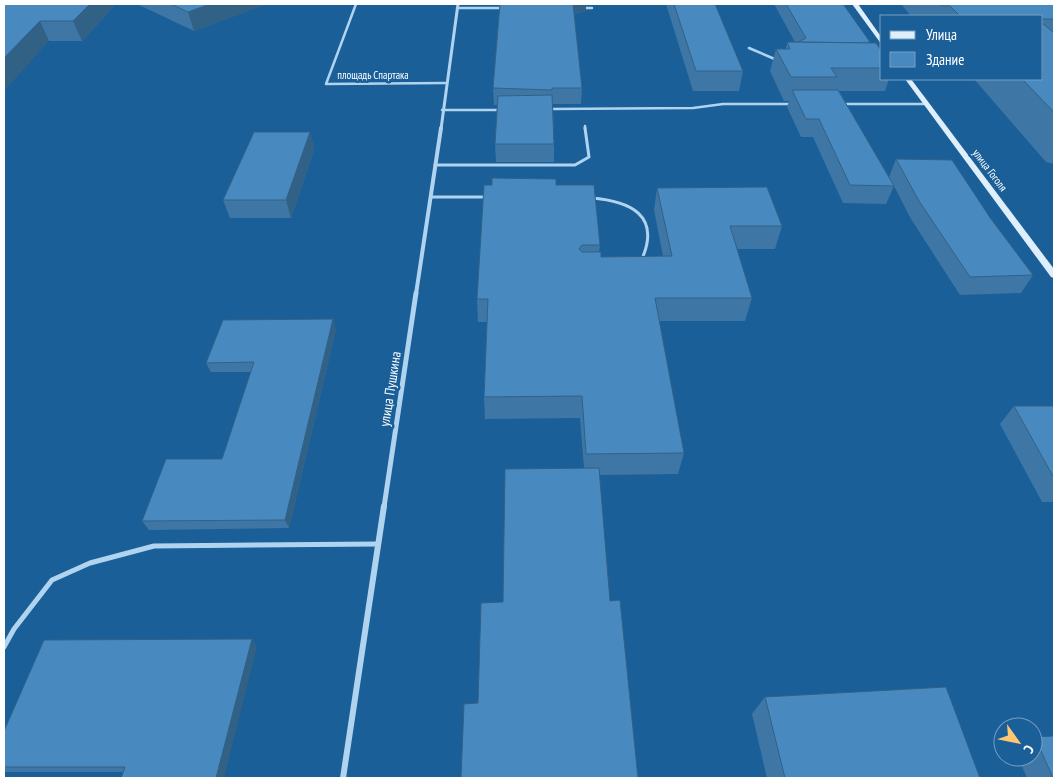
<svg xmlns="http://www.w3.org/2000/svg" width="1058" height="782" font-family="'PT Sans Narrow',sans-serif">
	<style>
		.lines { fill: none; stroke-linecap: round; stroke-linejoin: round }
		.lane-far2 { stroke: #b0d4f0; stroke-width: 2.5 }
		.lane-far1 { stroke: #b0d4f0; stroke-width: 3 }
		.lane { stroke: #b0d4f0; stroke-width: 5 }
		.street-far3 { stroke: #b0d4f0; stroke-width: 3 }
		.street-far2 { stroke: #b0d4f0; stroke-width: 4 }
		.street-far1 { stroke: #b0d4f0; stroke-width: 5 }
		.street { stroke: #b0d4f0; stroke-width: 6 }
		.secondary { fill: #deeefb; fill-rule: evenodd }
		.wall { fill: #3e77a5 }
		.shaded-wall { fill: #326186 }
		.building { fill: #488ac0; stroke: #326186 }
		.labels { text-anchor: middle; stroke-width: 5; stroke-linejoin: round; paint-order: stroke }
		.far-street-label { font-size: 11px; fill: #fff; stroke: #1b5f98 }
		.street-label { font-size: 14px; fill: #fff; stroke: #1b5f98 }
	</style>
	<rect width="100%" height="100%" fill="#1b5f98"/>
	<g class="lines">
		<g class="lane-far2">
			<polyline points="356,4 326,84 445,83"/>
			<polyline points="457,8 505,8"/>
			<polyline points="582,8 592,8"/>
			<polyline points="749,48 777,60"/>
			<polyline points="842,104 927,104"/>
			<polyline points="550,109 693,108 723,104 792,104"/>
			<polyline points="442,110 500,110"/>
			<polyline points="585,126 585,129"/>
		</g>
		<g class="lane-far1">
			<polyline points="435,165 575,165 589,157 585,128"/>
			<polyline points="431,197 486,197"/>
			<path d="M591,198C630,201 661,215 642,259"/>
		</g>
		<polyline class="lane" points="4,647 14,629 52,580 90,563 154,546 378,544"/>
		<polyline class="street-far3" points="441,129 458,4"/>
		<polyline class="street-far2" points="416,294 441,128"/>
		<polyline class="street-far1" points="384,507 416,293"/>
		<polyline class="street" points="343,778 384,506"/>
		<g class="secondary">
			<polygon points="852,4 858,4 882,38 882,45"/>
			<polygon points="905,79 911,79 1054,269 1054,278 1051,277"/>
		</g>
	</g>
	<g class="wall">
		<polygon points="4,4 116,4 82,41 49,41"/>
		<polygon points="137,4 266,4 194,31"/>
		<polygon points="500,4 586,11 574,14 582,88 581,104 553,104 554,144 554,162 496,162 495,144 497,105 494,105 493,88"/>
		<polygon points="666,4 715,4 743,71 739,91 693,91"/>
		<polygon points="774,4 843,4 870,42 869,43 882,52 882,79 889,79 885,91 839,91 889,177 896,159 991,219 1033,275 1021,293 960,295 911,219 894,186 886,204 843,203 813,137 801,137 787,107 789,101 784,101 770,71 776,49 786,49 787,42 795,42"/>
		<polygon points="903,4 1054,4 1054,164 1046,162 974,79 1042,79 1042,16 911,16 902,5"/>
		<polygon points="310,132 314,149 291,218 230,218 223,200"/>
		<polygon points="556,185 600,245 599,252 601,257 663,256 654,210 657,188 782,226 775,249 737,249 752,298 745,321 659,321 684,453 678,474 600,475 478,703 503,602 584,468 580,418 485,419 484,397 487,322 478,322 477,299"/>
		<polygon points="336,329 289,528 149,530 142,521 222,459 251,372 211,372 206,363"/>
		<polygon points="1014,406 1054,406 1054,502 1042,502 1000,424"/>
		<polygon points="257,647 123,772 4,772 4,731"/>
		<polygon points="765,697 980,778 767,778 752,714"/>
		<polygon points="1035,737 1054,778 1027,778 1018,757 1033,757 1033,738"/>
	</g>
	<g class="shaded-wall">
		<polygon points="90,4 116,4 82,41 73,21"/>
		<polygon points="210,4 266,4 194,31 188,12"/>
		<polygon points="573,4 586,4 586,11 572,14"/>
		<polygon points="40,21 49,41 4,91 4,58"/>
		<polygon points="310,132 314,149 291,218 286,200"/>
		<polygon points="333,319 336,329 289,528 285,520"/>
		<polygon points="252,639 257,647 224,778 216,778"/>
	</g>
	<g class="building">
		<polygon points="4,4 90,4 73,21 40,21 4,58"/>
		<polygon points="171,4 210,4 188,12"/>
		<polygon points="500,4 573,4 582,88 552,88 552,90 493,88"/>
		<polygon points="674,4 715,4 743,71 696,71"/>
		<polygon points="786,4 843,4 870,42 868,42 869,43 798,42 806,38"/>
		<polygon points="940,4 1054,4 1054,19 1042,19 1042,16 960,16 950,6 942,6"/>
		<polygon points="1042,23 1054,33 1054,112 1022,79 1042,79"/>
		<polygon points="787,42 876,43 882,52 882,68 831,68 837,77 791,77 776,49 790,49"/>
		<polygon points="792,90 838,90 894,186 850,185 819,119 806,119"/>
		<polygon points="552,95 554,144 495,144 498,96"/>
		<polygon points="254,132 310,132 286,200 223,200"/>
		<polygon points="896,159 952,160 991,219 1033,275 970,277 919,201"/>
		<polygon points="492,178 556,179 556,185 594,185 600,245 582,245 579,249 582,252 601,252 601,257 672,256 657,188 767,187 782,226 730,226 752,298 655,298 684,453 586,454 582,396 484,397 488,299 477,299 484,185 492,185"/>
		<polygon points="333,319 285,520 142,521 166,459 222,459 254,362 206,363 223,320"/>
		<polygon points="1014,406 1054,406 1054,478"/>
		<polygon points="599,468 610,601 620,600 638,778 461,778 464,704 478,703 481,603 503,602 505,469"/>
		<polygon points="252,639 216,778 121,778 125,767 4,767 4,731 44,640"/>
		<polygon points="946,687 980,778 785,778 765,697"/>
		<polygon points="1054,736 1054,778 1053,778 1035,737"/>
	</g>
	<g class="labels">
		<g class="far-street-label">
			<text x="373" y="79">площадь Спартака</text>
			<text transform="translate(990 170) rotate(53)" y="4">улица Гоголя</text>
		</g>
		<g class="street-label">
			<text transform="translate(390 389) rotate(-81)" y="5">улица Пушкина</text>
		</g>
	</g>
	<rect width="1058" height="782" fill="none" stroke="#ffffff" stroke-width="10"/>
	<rect x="880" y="15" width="162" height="65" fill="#1b5f98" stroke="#769fc1"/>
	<rect x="890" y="31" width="25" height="8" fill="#deeefb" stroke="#769fc1"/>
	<text x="926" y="40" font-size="15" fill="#ffffff">Улица</text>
	<rect x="890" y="52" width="25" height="15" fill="#488ac0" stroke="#769fc1"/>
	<text x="926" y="65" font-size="15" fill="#ffffff">Здание</text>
	<g transform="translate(1018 742) rotate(123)"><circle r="24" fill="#1b5f98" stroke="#769fc1"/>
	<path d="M0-4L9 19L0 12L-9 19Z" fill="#ffc76f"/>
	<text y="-8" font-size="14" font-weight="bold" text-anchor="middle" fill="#ffffff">С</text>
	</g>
</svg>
